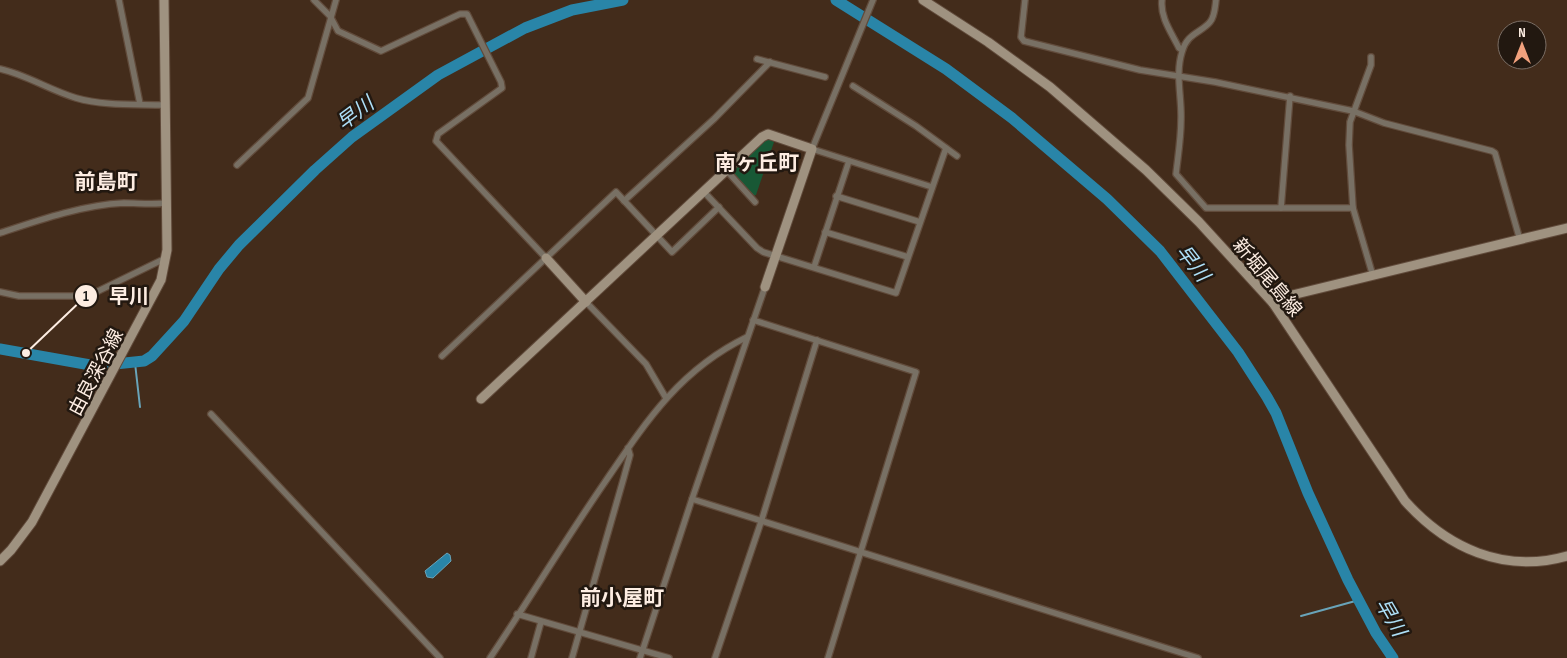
<svg xmlns="http://www.w3.org/2000/svg" width="1567" height="658" font-family="'Sofia Sans Condensed','Noto Sans JP',sans-serif">
	<style>
		.green { fill: #185835 }
		.water { fill: #2985a8; stroke: #69a4b9 }
		.lines { fill: none; stroke-linecap: round; stroke-linejoin: round }
		.stream { stroke: #69a4b9; stroke-width: 2 }
		.river { stroke: #2985a8; stroke-width: 11 }
		.street-casing { stroke: #614b3b; stroke-width: 8 }
		.secondary-casing { stroke: #614b3b; stroke-width: 11 }
		.street { stroke: #787064; stroke-width: 5.5 }
		.secondary { stroke: #9f9280; stroke-width: 9 }
		.labels { text-anchor: middle; stroke-width: 5; stroke-linejoin: round; paint-order: stroke }
		.street-label { font-size: 19px; fill: #fdede2; stroke: #221810 }
		.water-label { font-size: 20px; font-style: italic; fill: #aee0f8; stroke: #221810 }
		.quarter-label { font-size: 21px; font-weight: bold; fill: #fdede2; stroke: #221810 }
		.leader { fill: none; stroke: #fdede2; stroke-width: 2 }
		.callout-dot { fill: #fdede2; stroke: #221810; stroke-width: 2 }
		.mark-label { font-size: 15px; text-anchor: middle; font-weight: bold; fill: #111 }
		.callout-label { font-size: 20px; text-anchor: middle; font-weight: bold; fill: #fdede2; stroke: #221810; stroke-width: 5; stroke-linejoin: round; paint-order: stroke }
	</style>
	<rect width="100%" height="100%" fill="#432c1b"/>
	<polygon class="green" points="767,138 774,142 756,195 752,196 731,171"/>
	<polygon class="water" points="447,553 450,555 451,561 433,578 427,577 425,571"/>
	<g class="lines">
		<g class="stream">
			<polyline points="135,363 140,407"/>
			<polyline points="1301,616 1359,600"/>
		</g>
		<g class="river">
			<polyline points="836,0 946,69 1012,118 1107,199 1160,251 1238,352 1267,397 1276,413 1308,493 1348,580 1376,633 1393,658"/>
			<polyline points="0,349 96,366 144,361 152,356 184,321 219,269 239,245 315,170 352,137 438,75 525,28 572,10 623,0"/>
		</g>
		<defs>
			<g id="street">
				<polyline points="119,0 140,104"/>
				<polyline points="314,0 330,16 338,31 381,51 460,14 467,14 501,82 502,88 438,134 436,141 546,258"/>
				<polyline points="873,0 812,149 932,187"/>
				<polyline points="1025,0 1021,37 1024,41 1140,70 1215,82 1353,111 1384,123 1492,151 1495,153 1520,240"/>
				<path d="M1162,0C1160,17 1171,32 1179,48L1182,50"/>
				<path d="M1216,0C1215,7 1215,16 1210,22C1201,33 1187,33 1182,52C1175,74 1182,98 1181,120C1181,138 1178,156 1176,174L1206,208H1353"/>
				<polyline points="1371,57 1371,65 1350,122 1349,145 1353,208 1373,276"/>
				<polyline points="757,59 825,77"/>
				<path d="M0,69C27,75 49,90 76,98C103,106 136,104 164,105"/>
				<polyline points="853,86 916,126 957,156"/>
				<polyline points="237,165 308,98 336,0"/>
				<polyline points="727,171 755,202"/>
				<polyline points="704,192 757,248 763,252 896,293 946,148"/>
				<polyline points="836,196 920,222"/>
				<polyline points="624,201 714,119 770,62"/>
				<polyline points="1281,208 1290,96"/>
				<polyline points="825,232 908,257"/>
				<path d="M0,233C39,220 82,205 124,203C138,203 152,205 166,203"/>
				<polyline points="814,267 849,161"/>
				<polyline points="0,292 19,296 88,296 166,258"/>
				<polyline points="586,302 646,364 666,398"/>
				<polyline points="753,320 916,372 828,658"/>
				<polyline points="442,356 616,192 672,252 719,207"/>
				<polyline points="211,414 440,658"/>
				<polyline points="692,499 1198,658"/>
				<polyline points="517,614 669,658"/>
				<path d="M490,658C529,600 565,540 605,482C645,423 679,370 747,337"/>
				<polyline points="531,658 541,622"/>
				<polyline points="572,658 624,477 630,455 628,448"/>
				<polyline points="640,658 692,499 765,287"/>
				<polyline points="715,658 761,522 817,340"/>
			</g>
			<g id="secondary">
				<path d="M923,0L988,42L1050,87L1146,170L1199,222L1273,303L1405,501C1447,548 1504,574 1567,556"/>
				<polyline points="546,258 586,302"/>
				<polyline points="1273,303 1284,297 1567,228"/>
				<polyline points="481,399 762,137 768,134 812,149 765,287"/>
				<polyline points="0,561 11,550 32,522 161,280 167,250 164,0"/>
			</g>
		</defs>
		<use href="#street" class="street-casing"/>
		<use href="#secondary" class="secondary-casing"/>
		<use href="#street" class="street"/>
		<use href="#secondary" class="secondary"/>
	</g>
	<g class="labels">
		<g class="street-label">
			<text transform="translate(1268 277) rotate(50)" y="7">新堀尾島線</text>
			<text transform="translate(95 372) rotate(-62)" y="7">由良深谷線</text>
		</g>
		<g class="water-label">
			<text transform="translate(355 113) rotate(-37)" y="7">早川</text>
			<text transform="translate(1193 263) rotate(52)" y="7">早川</text>
			<text transform="translate(1391 617) rotate(60)" y="7">早川</text>
		</g>
		<g class="quarter-label">
			<text x="757" y="170">南ヶ丘町</text>
			<text x="106" y="189">前島町</text>
			<text x="622" y="605">前小屋町</text>
		</g>
	</g>
	<path class="leader" d="M26 353L86 296"/>
	<g class="callout-dot">
		<circle cx="26" cy="353" r="5"/>
		<circle cx="86" cy="296" r="12"/>
	</g>
	<g class="mark-label">
		<text x="86" y="301">1</text>
	</g>
	<g class="callout-label">
		<text x="129" y="303">早川</text>
	</g>
	<g transform="translate(1522 45)"><circle r="24" fill="#221810" stroke="#7a6d64"/>
	<path d="M0-4L9 19L0 12L-9 19Z" fill="#f1a17d"/>
	<text y="-8" font-size="14" font-weight="bold" text-anchor="middle" fill="#fdede2">N</text>
	</g>
</svg>
